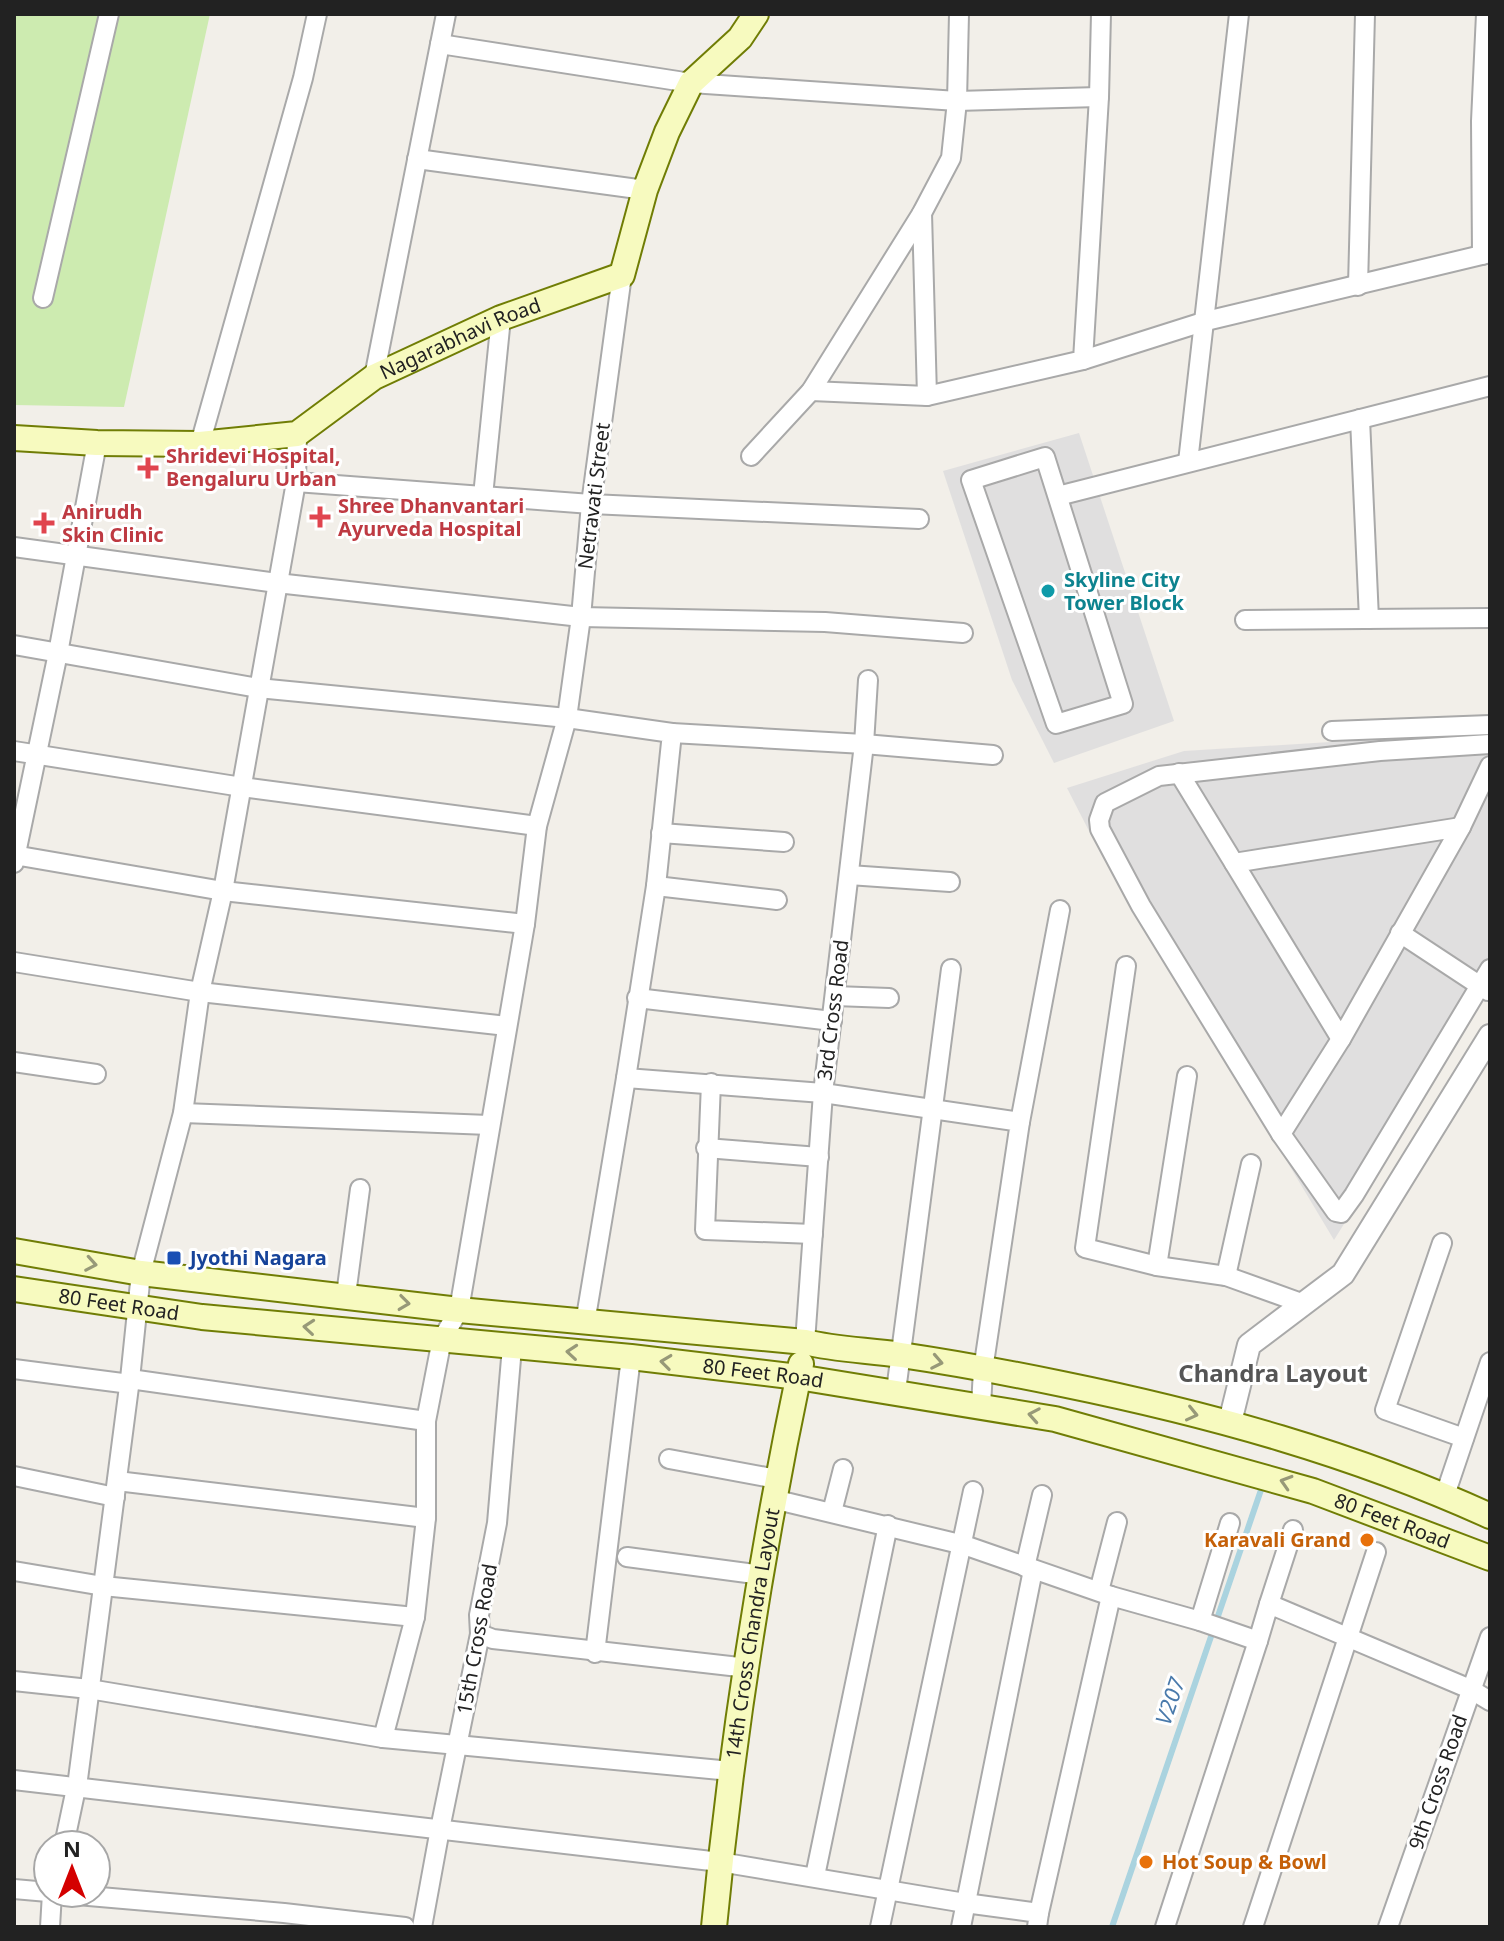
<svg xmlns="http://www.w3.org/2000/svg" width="1504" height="1941" font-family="'Noto Sans',sans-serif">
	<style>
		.residential { fill: #e0dfdf }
		.grass { fill: #cdebb0 }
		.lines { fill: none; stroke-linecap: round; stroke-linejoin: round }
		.stream { stroke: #aad3df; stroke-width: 6 }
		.minor-casing { stroke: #a9a9a9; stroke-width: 22 }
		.tertiary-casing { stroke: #a9a9a9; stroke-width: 26 }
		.secondary-casing { stroke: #707d05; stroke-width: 28 }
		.minor { stroke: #fff; stroke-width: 18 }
		.tertiary { stroke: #fff; stroke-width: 22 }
		.secondary { stroke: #f7fabf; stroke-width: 24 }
		.oneway { stroke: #979978 }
		.health-dot { fill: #e0444e; stroke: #fff; stroke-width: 3 }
		.culture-dot { fill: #0f9aa8; stroke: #fff; stroke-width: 3 }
		.transit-dot { fill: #1a4fb4; stroke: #fff; stroke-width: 3 }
		.food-dot { fill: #e8710a; stroke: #fff; stroke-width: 3 }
		.labels { text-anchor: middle; stroke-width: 6; stroke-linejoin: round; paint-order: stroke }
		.street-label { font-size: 20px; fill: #222; stroke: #fff }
		.health-label { font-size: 20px; font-weight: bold; fill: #be3a42; stroke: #fff; text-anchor: start }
		.culture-label { font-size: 20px; font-weight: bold; fill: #0d838f; stroke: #fff; text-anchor: start }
		.transit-label { font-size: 20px; font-weight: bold; fill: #164399; stroke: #fff; text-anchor: start }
		.food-label { font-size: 20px; font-weight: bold; fill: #c56008; stroke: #fff; text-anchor: end }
		.water-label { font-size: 22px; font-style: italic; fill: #4a7aab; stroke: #fff }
		.quarter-label { font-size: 24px; font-weight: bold; fill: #555; stroke: #fff }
	</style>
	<rect width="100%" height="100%" fill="#f2efe9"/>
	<g class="residential">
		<polygon points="1079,433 1174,721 1054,763 1012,680 943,471"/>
		<polygon points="1490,732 1490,990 1334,1240 1089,831 1067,788 1184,751"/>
	</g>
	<polygon class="grass" points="14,14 210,14 124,407 14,405"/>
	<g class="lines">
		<polyline class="stream" points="1112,1927 1262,1487"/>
		<defs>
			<g id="minor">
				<polyline points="440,44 691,83 957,101 1099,97"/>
				<polyline points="417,159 645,190"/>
				<polyline points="922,213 927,396"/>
				<polyline points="1482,255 1481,121 1486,14"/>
				<polyline points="1358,286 1365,14"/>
				<polyline points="43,298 109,14"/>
				<polyline points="1083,360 1206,321 1490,253"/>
				<polyline points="374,377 446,14"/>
				<polyline points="811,391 927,396 1083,360 1099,97 1101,14"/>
				<polyline points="1360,419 1369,619"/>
				<polyline points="200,444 303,78 317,14"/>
				<polyline points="751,456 811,391 922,213 951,158 957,101 959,14"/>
				<polygon points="1045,457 1123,704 1056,724 971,480"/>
				<polyline points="1188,462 1239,14"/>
				<polyline points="296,482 591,504 919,519"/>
				<polyline points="483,496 501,318"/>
				<polyline points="1058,496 1490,386"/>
				<polyline points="14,547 277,583 581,617 825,622 963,633"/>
				<polyline points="1245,620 1490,618"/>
				<polyline points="14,645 258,688 567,718 672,733 656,886 626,1078 823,1093 1020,1122 983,1370 981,1406"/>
				<polyline points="1332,731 1490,725"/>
				<polyline points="672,733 864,744 993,755"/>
				<polyline points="1490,744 1380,751 1159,776 1105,803 1099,820 1100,829 1141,906 1281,1134 1336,1212 1341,1213 1354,1195 1490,969"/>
				<polyline points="14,751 242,787 537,826"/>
				<polyline points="1179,773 1234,863"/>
				<polygon points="1461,827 1341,1039 1234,863"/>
				<polyline points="1461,827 1490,766"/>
				<polyline points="661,833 784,842"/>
				<polyline points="14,855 223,891 525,924"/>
				<polyline points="14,863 58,653 97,443"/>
				<polyline points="849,875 950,882"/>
				<polyline points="656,886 777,900"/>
				<polyline points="1400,933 1488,991"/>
				<polyline points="14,962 200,992 507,1026"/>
				<polyline points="1126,966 1085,1248 1157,1266 1226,1276 1304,1304"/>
				<polyline points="835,996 889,998"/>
				<polyline points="637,998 832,1021"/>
				<polyline points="14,1062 96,1074"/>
				<polyline points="711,1083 705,1230 813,1234"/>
				<polyline points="183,1113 489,1125"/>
				<polyline points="1020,1122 1060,910"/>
				<polyline points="1281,1134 1341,1039"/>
				<polyline points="706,1148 819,1157"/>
				<polyline points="1442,1243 1385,1410 1464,1438"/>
				<polyline points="1157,1266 1187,1076"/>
				<polyline points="1226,1276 1251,1164"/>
				<polyline points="346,1295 360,1189"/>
				<polyline points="585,1323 626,1078"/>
				<polyline points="805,1342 823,1093 864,744 868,680"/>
				<polyline points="14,1369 130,1384"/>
				<polyline points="130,1379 426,1421 426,1518 415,1617 383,1738"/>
				<polyline points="896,1391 951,969"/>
				<polyline points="426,1421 442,1339 459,1310 525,924 537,826 567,718 581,617 591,504 622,275"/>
				<polyline points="669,1459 777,1479"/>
				<polyline points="14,1476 115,1497"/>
				<polyline points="117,1481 426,1518"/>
				<polyline points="1445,1495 1490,1362"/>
				<polyline points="773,1499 964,1545 1111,1596 1200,1621 1258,1641 1269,1604 1470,1689 1490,1701"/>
				<polyline points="832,1512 843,1469"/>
				<polyline points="627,1557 762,1575"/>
				<polyline points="1025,1567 1042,1495"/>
				<polyline points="14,1571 103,1586 415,1617"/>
				<polyline points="1099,1591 1117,1522"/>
				<polyline points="1269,1604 1293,1530"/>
				<polyline points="1200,1621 1230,1523"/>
				<polyline points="480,1634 493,1639 748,1668"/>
				<polyline points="595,1653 631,1357"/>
				<polyline points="14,1681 89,1689 383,1738 731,1771"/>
				<polyline points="14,1780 720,1862 965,1903 1039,1913 1037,1927"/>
				<polyline points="64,1845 78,1779 130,1379 141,1273 183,1113 200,992 223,891 296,482 297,434"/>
				<polyline points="815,1876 888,1525"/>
				<polyline points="14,1889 48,1892"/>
				<polyline points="54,1893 284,1913 405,1927"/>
				<polyline points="1039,1913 1111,1596"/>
				<polyline points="50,1927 52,1893"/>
				<polyline points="422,1927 440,1829 480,1634 479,1615 497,1523 512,1347"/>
				<polyline points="880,1927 973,1491"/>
				<polyline points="961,1927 1033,1570"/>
				<polyline points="1165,1927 1258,1641"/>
				<polyline points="1253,1927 1376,1552"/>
				<polyline points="1388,1927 1490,1637"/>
			</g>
			<polyline id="tertiary" points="1230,1422 1249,1345 1343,1274 1490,1036"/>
			<g id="secondary">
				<path id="s1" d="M14,438L97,443L200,444L297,434L374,377L501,318L622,275L645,190L667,132L691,83L740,38L756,14"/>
				<path d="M14,1251L141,1273L459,1310L805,1342C837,1350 869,1350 901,1355C955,1363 1009,1373 1062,1384C1209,1414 1354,1454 1490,1516"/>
				<path id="s2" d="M14,1289L202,1317L631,1357L798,1377L1055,1419L1313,1491L1490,1558"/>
				<path id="s3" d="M714,1927C732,1738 762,1549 801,1364"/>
			</g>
		</defs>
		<use href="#minor" class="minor-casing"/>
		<use href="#tertiary" class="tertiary-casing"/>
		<use href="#secondary" class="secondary-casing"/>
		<use href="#minor" class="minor"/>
		<use href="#tertiary" class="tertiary"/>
		<use href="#secondary" class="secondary"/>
	</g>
	<defs><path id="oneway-chevron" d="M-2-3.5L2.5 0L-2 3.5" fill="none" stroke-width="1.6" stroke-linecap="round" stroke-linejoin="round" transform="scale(2)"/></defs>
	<g class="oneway">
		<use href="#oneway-chevron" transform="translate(91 1264) rotate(10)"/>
		<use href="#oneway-chevron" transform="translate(404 1303) rotate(7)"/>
		<use href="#oneway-chevron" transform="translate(309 1327) rotate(-175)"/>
		<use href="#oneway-chevron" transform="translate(572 1352) rotate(-175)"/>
		<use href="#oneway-chevron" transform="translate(666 1362) rotate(-173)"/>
		<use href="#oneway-chevron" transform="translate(937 1362) rotate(11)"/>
		<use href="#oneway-chevron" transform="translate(1192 1414) rotate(13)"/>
		<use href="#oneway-chevron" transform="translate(1034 1415) rotate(-170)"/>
		<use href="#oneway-chevron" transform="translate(1286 1482) rotate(-163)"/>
	</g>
	<g class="health-dot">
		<path d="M144 456h8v8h8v8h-8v8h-8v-8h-8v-8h8z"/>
		<path d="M316 505h8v8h8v8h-8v8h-8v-8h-8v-8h8z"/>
		<path d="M40 511h8v8h8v8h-8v8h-8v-8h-8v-8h8z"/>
	</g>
	<circle class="culture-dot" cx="1048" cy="591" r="8"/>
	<rect class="transit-dot" x="166" y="1250" width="16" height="16" rx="4"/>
	<g class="food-dot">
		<circle cx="1367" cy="1540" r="8"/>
		<circle cx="1146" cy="1862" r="8"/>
	</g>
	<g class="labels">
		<g class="street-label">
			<text dy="7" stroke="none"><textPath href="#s1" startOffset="474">Nagarabhavi Road</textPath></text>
			<text transform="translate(594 496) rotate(-83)" y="7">Netravati Street</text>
			<text transform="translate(833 1010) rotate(-83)" y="7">3rd Cross Road</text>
			<text dy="7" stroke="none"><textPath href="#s2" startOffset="106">80 Feet Road</textPath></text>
			<text dy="7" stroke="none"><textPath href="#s2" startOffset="754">80 Feet Road</textPath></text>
			<text dy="7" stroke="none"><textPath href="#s2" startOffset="1402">80 Feet Road</textPath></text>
			<text dy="7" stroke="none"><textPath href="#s3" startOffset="296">14th Cross Chandra Layout</textPath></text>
			<text transform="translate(477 1639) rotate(-80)" y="7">15th Cross Road</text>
			<text transform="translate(1438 1782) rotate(-71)" y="7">9th Cross Road</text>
		</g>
		<g class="health-label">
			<text x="166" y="463">Shridevi Hospital,<tspan x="166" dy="23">Bengaluru Urban</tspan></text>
			<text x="338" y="513">Shree Dhanvantari<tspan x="338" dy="23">Ayurveda Hospital</tspan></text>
			<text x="62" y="519">Anirudh<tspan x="62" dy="23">Skin Clinic</tspan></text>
		</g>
		<g class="culture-label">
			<text x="1064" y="587">Skyline City<tspan x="1064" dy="23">Tower Block</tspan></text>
		</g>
		<g class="transit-label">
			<text x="190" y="1265">Jyothi Nagara</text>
		</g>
		<g class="food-label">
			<text x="1351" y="1547">Karavali Grand</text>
			<text x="1162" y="1869" text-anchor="start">Hot Soup &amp; Bowl</text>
		</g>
		<g class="water-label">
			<text transform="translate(1170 1701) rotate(-71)" y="8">V207</text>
		</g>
		<g class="quarter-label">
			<text x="1273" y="1382">Chandra Layout</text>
		</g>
	</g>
	<rect width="1504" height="1941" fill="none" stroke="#222222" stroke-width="32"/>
	<g transform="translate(72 1869)"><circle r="38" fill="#ffffff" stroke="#a7a7a7" stroke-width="2"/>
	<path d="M0-6L14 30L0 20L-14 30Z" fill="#d40000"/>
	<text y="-12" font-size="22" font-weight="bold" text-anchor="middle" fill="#222222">N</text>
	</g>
</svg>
